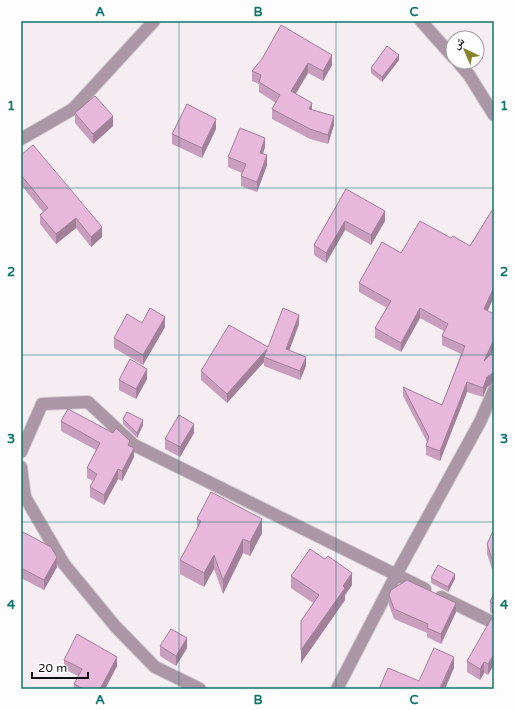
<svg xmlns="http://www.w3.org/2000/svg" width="515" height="710" font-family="'Varela Round','Noto Naskh Arabic',sans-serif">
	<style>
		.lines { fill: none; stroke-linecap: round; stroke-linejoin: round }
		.minor-casing { stroke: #d1c9cf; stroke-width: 14 }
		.minor { stroke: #ab96a6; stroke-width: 12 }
		.wall { fill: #c89dbd }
		.shaded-wall { fill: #a2809a }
		.building { fill: #e8b7dc; stroke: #a2809a }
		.grid { fill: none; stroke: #0f766e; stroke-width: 1; stroke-opacity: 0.55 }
		.neatline { fill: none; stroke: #0f766e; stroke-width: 1.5 }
		.grid-label { font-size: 13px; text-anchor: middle; font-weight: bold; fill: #0f766e }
	</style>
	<rect width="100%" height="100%" fill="#f6edf3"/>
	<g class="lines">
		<defs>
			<g id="minor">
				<polyline points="421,21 453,57"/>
				<polyline points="458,62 469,75 494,115"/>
				<polyline points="21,139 73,109 154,21"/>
				<polyline points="21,452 42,404 88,402 134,445 425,589"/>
				<polyline points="21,467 25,497"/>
				<polyline points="21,500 25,497 64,564 115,626 155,667 200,689"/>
				<polyline points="441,597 494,623"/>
				<polyline points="337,689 396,575 480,422 494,390"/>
			</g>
		</defs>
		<use href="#minor" class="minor-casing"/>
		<use href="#minor" class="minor"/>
	</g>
	<g class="wall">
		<polygon points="262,59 332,65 323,81 308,73 296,94 312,110 334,125 328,144 310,139 272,119 272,109 276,103 259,92 259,84 252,81 252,71"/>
		<polygon points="399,60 382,82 371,73 371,68"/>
		<polygon points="75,113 113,126 93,144 75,123"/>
		<polygon points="216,129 202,158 172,144 172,134"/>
		<polygon points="265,147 263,154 267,165 257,192 241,186 241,176 242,173 228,167 228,157"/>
		<polygon points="21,155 102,237 91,247 76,228 56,244 40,224 40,215 43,212 21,185"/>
		<polygon points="346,189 385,221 371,245 345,230 326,263 314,255 314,245"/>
		<polygon points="494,207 494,297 487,311 494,314 494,349 492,354 494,356 494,383 493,383 487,387 483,397 467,392 440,461 426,455 426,446 427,442 403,396 403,387 442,405 461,354 442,345 442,336 444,331 420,318 401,352 375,338 375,328 387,308 359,292 359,283 401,253 451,238 470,246"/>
		<polygon points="299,324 289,351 306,366 300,380 264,366 264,362 227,403 201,380 201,371 268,347"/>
		<polygon points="165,327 143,365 114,348 114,338"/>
		<polygon points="147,379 136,399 119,390 119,380"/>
		<polygon points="123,419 143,425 137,438 123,424"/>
		<polygon points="61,421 130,446 134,457 122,481 118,479 104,505 90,497 90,487 93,481 87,478 87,468 96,450 61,431"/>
		<polygon points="194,433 180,457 165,449 165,439"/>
		<polygon points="197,519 262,533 250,556 243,553 223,594 214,569 204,587 180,574 180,560 197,529"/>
		<polygon points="494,529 494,570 492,569 487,554 487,544"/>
		<polygon points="21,531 57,567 44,590 21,578"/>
		<polygon points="291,576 352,585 345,595 345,600 301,663 301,621 313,603 291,588"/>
		<polygon points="431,578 455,579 448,592 431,583"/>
		<polygon points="494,593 494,615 490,612 490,602"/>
		<polygon points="389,595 456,612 441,644 427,637 427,633 394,619 389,605"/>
		<polygon points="494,619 488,675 484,673 480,680 467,672 467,661"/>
		<polygon points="160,646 187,648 176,666 160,656"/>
		<polygon points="64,660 117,666 105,689 74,689 74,684 78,676 64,669"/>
	</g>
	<g class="shaded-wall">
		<polygon points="332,55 332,65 323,81 323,71"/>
		<polygon points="399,55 399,60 382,82 382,77"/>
		<polygon points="308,63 308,73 291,101 291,91"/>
		<polygon points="312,103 312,112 309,109"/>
		<polygon points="113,116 113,126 93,144 93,134"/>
		<polygon points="334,116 334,125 328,144 328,135"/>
		<polygon points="216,119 216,129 202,158 202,148"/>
		<polygon points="265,138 265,147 260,163 260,153"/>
		<polygon points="267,155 267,165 257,192 257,182"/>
		<polygon points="385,211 385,221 371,245 371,235"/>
		<polygon points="76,218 76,228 56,244 56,234"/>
		<polygon points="345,221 345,230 326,263 326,253"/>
		<polygon points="102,227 102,237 91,247 91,237"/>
		<polygon points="494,287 494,297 484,319 484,309"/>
		<polygon points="420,308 420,318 401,352 401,343"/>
		<polygon points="299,315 299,324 286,359 286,349"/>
		<polygon points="165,317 165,327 143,365 143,355"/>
		<polygon points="494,339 494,349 484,371 484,361"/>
		<polygon points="267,349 264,357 264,362 227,403 227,394"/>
		<polygon points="306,357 306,366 300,380 300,371"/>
		<polygon points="147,369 147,379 136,399 136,389"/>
		<polygon points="493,373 493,383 487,387 483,397 483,388 487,377"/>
		<polygon points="467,382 467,392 440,461 440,451"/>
		<polygon points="143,420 143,425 137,438 137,433"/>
		<polygon points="194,424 194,433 180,457 180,447"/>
		<polygon points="134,448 134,457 122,481 122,471"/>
		<polygon points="118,469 118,479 104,505 104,495"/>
		<polygon points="262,519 262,533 250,556 250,542"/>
		<polygon points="243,539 243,553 223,594 223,580"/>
		<polygon points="214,555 214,569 204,587 204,573"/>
		<polygon points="57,557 57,567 44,590 44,580"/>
		<polygon points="352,573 352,585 345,595 345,600 301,663 301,650 343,586"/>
		<polygon points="455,574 455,579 448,592 448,587"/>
		<polygon points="456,603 456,612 441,644 441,634"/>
		<polygon points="187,638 187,648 176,666 176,656"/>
		<polygon points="494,654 494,665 488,675 488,664"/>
		<polygon points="117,657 117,666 105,689 100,689"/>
		<polygon points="454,657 454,668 445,689 440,689"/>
		<polygon points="484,662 484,673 480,680 480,669"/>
	</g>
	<g class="building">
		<polygon points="281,25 332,55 323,71 308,63 291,91 312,103 309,109 334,116 328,135 310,129 272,109 280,95 259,82 261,75 252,71 262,59"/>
		<polygon points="387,46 399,55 382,77 371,68"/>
		<polygon points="95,96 113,116 93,134 75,113"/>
		<polygon points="187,104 216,119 202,148 172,134"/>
		<polygon points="240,128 265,138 260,153 267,155 257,182 241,176 246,164 228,157"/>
		<polygon points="33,145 102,227 91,237 76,218 56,234 40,215 48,208 21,175 21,155"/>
		<polygon points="346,189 385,211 371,235 345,221 326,253 314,245"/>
		<polygon points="494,207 494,287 484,309 494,314 494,339 484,361 491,354 494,356 494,373 493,373 487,377 483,388 467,382 440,451 426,446 429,437 403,387 442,405 465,346 442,336 448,324 420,308 401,343 375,328 391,301 359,283 382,242 401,253 420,221 451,238 453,236 470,246"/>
		<polygon points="150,308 165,317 143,355 114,338 127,314 142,323"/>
		<polygon points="283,308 299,315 286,349 306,357 300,371 264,357 267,349 227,394 201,371 229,325 268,347"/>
		<polygon points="130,359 147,369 136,389 119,380"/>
		<polygon points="68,409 113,433 116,428 130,441 128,445 134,448 122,471 118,469 104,495 90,487 97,474 87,468 100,443 61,421"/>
		<polygon points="127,412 143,420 137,433 123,419"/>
		<polygon points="179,415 194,424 180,447 165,439"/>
		<polygon points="211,492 262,519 250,542 243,539 223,580 214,555 204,573 180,560 201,521 197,519"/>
		<polygon points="494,529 494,560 492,559 487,544"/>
		<polygon points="21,531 51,547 57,557 44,580 21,568"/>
		<polygon points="310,549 325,559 328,556 352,573 343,586 345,588 301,650 301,621 319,595 291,576"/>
		<polygon points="438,565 455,574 448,587 431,578"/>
		<polygon points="407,580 456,603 441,634 427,628 428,624 394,609 389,595 391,590"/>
		<polygon points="494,593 494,604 490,602"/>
		<polygon points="491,619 494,619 494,654 488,664 484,662 480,669 467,661"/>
		<polygon points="171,629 187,638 176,656 160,646"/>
		<polygon points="77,634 117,657 100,689 83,689 74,684 82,669 64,660"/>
		<polygon points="434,648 454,657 440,688 441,689 379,689 388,668 419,681"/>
	</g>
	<path class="grid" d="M179,21V689M336,21V689M21,188H494M21,355H494M21,522H494"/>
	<rect width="515" height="710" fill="none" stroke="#fefdfe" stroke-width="44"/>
	<g transform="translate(465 50) rotate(316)"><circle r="19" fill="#fefdfe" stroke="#9f9d9e"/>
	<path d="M0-3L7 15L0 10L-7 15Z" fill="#88832b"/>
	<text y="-6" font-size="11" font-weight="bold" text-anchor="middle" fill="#100d0f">ش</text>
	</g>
	<path d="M32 672v6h56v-6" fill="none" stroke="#100d0f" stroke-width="2"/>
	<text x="38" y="672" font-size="12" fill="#100d0f" stroke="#fefdfe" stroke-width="3" paint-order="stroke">20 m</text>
	<rect x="22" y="22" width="471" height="666" class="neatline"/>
	<g class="grid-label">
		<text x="100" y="16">A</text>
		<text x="258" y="16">B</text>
		<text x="414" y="16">C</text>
		<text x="11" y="110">1</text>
		<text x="504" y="110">1</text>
		<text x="11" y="276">2</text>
		<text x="504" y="276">2</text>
		<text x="11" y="443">3</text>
		<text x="504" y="443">3</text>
		<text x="11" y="609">4</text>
		<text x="504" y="609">4</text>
		<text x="100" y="704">A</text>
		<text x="258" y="704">B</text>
		<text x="414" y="704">C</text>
	</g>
</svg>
